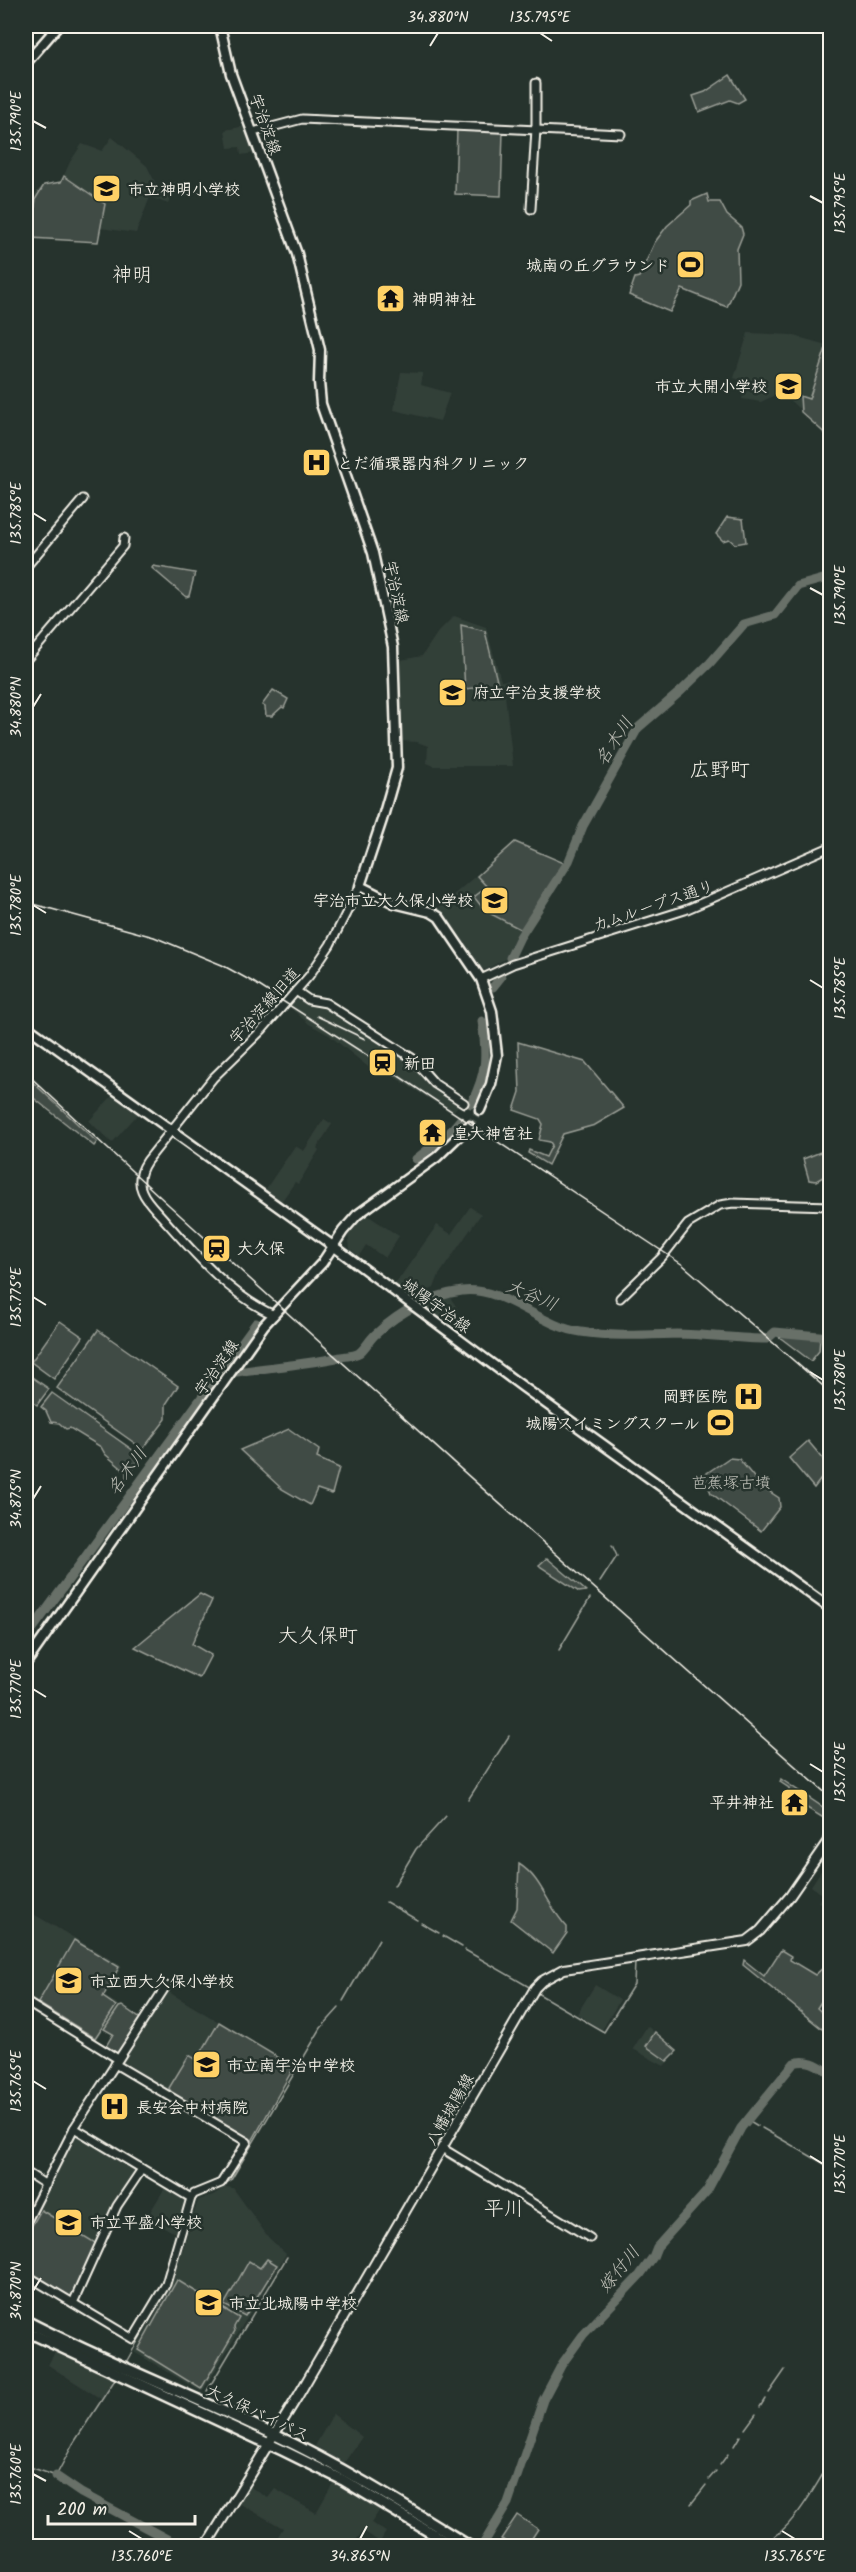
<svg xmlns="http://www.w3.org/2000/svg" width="856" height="2572" font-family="Kalam,'Klee One',sans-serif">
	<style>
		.built { fill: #333f39 }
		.green { fill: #414b45; stroke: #9a9e96; stroke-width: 1.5 }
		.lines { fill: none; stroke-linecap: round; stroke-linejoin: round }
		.stream { stroke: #9fa39b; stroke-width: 1.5 }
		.river { stroke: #676f68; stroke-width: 9 }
		.primary-tunnel { stroke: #455049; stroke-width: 8; stroke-dasharray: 8 4; stroke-linecap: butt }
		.tertiary-casing { stroke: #f4f1e8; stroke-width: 11 }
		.secondary-casing { stroke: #f4f1e8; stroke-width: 12 }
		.primary-casing { stroke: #f4f1e8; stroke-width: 13 }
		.trunk-casing { stroke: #f4f1e8; stroke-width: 14 }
		.tertiary { stroke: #26332d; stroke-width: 7 }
		.secondary { stroke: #26332d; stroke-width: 8 }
		.primary { stroke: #26332d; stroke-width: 8 }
		.trunk { stroke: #26332d; stroke-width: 9 }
		.rail { stroke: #f4f1e8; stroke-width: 1.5 }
		.ticks { fill: none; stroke: #f4f1e8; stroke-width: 2 }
		.labels { text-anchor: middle; stroke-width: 5; stroke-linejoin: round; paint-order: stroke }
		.street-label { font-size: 16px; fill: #f4f1e8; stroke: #26332d }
		.poi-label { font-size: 16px; font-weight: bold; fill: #f4f1e8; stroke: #26332d; text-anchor: start }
		.park-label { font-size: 16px; fill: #bebfb7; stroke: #26332d }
		.water-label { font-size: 18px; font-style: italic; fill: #bcbdb5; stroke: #26332d }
		.quarter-label { font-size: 20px; fill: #f4f1e8; stroke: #26332d }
		.neatline { fill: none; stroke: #f4f1e8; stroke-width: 2 }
		.ticks-label { font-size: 15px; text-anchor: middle; fill: #f4f1e8 }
	</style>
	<rect width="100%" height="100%" fill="#26332d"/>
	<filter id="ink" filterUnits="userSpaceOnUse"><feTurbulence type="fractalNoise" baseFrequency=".0167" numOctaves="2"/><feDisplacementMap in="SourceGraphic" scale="12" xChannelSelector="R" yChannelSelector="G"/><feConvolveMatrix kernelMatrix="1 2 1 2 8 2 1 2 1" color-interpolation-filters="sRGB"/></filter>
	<g filter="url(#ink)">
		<g class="built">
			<polygon points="245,126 255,153 241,155 240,147 228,148 225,130"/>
			<polygon points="112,137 147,166 157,186 179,181 168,204 150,197 136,233 100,228 98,242 31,238 36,198 34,196 38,190 48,183 61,182 70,162 82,144 102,151"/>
			<polygon points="748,333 791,335 830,346 830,438 781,392 761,402 742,399 746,382 734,378"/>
			<polygon points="401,372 423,373 421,385 450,393 440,421 394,410"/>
			<polygon points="454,616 486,627 501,681 512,680 509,684 504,686 513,766 434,766 427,763 428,746 417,742 399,741 399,663 401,660 422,656 438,632"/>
			<polygon points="515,842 564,863 522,930 507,958 485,970 476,966 438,908"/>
			<polygon points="297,995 325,1005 412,1060 436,1089 459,1105 452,1113 391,1075 382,1071 378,1075 329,1035 309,1024 288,1006"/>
			<polygon points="113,1095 138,1114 112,1143 89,1121"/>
			<polygon points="324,1119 332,1124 317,1148 319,1150 298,1184 295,1182 279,1205 263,1193 295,1146 304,1151"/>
			<polygon points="470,1207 481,1214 439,1275 434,1288 411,1298 394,1286 437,1225 451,1234"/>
			<polygon points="367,1215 399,1236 385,1258 366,1245 359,1256 350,1249 348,1234"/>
			<polygon points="449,1296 458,1309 441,1321 421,1307"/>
			<polygon points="830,1843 830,1908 818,1902 822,1894 811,1886 824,1866 818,1862"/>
			<polygon points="30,1912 122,1966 104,1996 119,2005 95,2041 26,2000 26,1922"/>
			<polygon points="595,1985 620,2000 602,2030 577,2014"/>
			<polygon points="167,1991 294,2067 252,2141 119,2064 145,2028"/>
			<polygon points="647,2026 677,2051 664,2066 633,2049"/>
			<polygon points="77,2135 138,2170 111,2211 95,2252 26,2273 26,2233"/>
			<polygon points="166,2186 187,2200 178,2235 147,2217"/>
			<polygon points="225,2187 233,2188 269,2238 286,2254 202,2392 134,2352 171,2287 198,2200 213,2195"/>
			<polygon points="55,2352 114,2379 101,2399 48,2365"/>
			<polygon points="333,2414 362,2437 344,2463 315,2446"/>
			<polygon points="334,2481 381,2508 371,2523 386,2532 380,2542 363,2531 352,2546 272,2546 283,2528 237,2502 247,2485 268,2498 275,2489 316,2513"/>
		</g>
		<g class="green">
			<polygon points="730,75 745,99 738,103 730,100 699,112 693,96 705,92"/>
			<polygon points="457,129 503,131 501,196 455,194"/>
			<polygon points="64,176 105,204 98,242 31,238 36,198 44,185 61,182"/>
			<polygon points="707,194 709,202 720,202 727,215 741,227 743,234 737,249 738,281 727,307 682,289 670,312 629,295 635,278 639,277 655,242 667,226 691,205 691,201"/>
			<polygon points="826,348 830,349 830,438 801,412 800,396 809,399"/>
			<polygon points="727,517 743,519 746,542 735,544 729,539 723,541 716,534"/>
			<polygon points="153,566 195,573 189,596 186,597 152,568"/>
			<polygon points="461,625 485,631 498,685 465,689"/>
			<polygon points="273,690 288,699 284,708 282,707 272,716 266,716 265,707 262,705"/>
			<polygon points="515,842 564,863 522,930 485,911 474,897 487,887 477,876"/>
			<polygon points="518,1042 585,1062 624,1108 595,1125 563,1134 548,1165 528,1153 529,1150 546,1157 552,1145 550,1142 539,1140 543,1124 540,1119 514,1110 520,1092"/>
			<polygon points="26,1076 97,1142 94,1146 26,1092"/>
			<path d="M823,1151C831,1154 831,1165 830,1173L816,1181L809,1180L803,1159Z"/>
			<polygon points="60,1321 83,1337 54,1379 31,1362"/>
			<polygon points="98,1330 178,1386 166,1404 166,1419 143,1449 57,1388"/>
			<polygon points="781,1333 820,1338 819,1351 811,1361 778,1336"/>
			<polygon points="26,1373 49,1389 37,1405 26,1397"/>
			<polygon points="52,1393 141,1456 126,1480 126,1472 105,1454 101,1447 70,1428 66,1429 59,1423 51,1422 46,1411 41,1407"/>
			<polygon points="289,1429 319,1450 317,1458 339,1468 332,1494 317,1489 310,1505 282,1489 240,1450"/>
			<polygon points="808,1441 830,1467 814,1488 789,1458"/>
			<polygon points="729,1458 739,1459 761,1486 779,1498 780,1507 761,1531 711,1493 704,1475"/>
			<polygon points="547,1558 586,1591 579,1592 541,1567 539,1565"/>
			<polygon points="200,1594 212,1600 192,1644 211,1655 199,1678 135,1647"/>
			<polygon points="781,1779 830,1812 830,1822 789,1797 789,1788 780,1782"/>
			<path d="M519,1864C543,1879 548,1908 567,1927V1933L553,1953L511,1920L517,1908Z"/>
			<polygon points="74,1940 119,1967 103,1997 116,2006 95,2038 38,2003"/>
			<polygon points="781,1950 791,1956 790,1960 815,1975 825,1966 830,1971 830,1988 817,2008 829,2019 829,2026 826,2032 743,1965 744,1960 764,1976"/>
			<polygon points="122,2006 142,2020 119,2053 114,2054 105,2048 113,2034 104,2029 119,2007"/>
			<polygon points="219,2022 294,2067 252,2141 173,2095 169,2088 189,2055 197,2060"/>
			<polygon points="655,2032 677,2051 667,2061 646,2046"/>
			<polygon points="41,2210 97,2244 72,2300 26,2271 26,2236"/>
			<polygon points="267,2259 277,2265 245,2316 224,2305 249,2261 260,2268"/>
			<polygon points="177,2280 239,2318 234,2327 235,2331 201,2389 138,2350"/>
			<polygon points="517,2515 538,2529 527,2546 514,2546 501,2539"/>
		</g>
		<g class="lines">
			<g class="stream">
				<polyline points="600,1582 617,1556 612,1545"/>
				<polyline points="559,1650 590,1598"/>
				<polyline points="468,1800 509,1736"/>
				<polyline points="394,1886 416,1849 446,1816"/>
				<polyline points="386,1902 417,1920"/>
				<polyline points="421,1923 439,1933"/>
				<polyline points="443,1936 462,1947"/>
				<polyline points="465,1950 531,1988"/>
				<polyline points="537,1993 604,2032 634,1984 635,1962"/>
				<polyline points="343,2001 379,1939"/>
				<polyline points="748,2120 758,2126"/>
				<polyline points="762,2128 826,2165"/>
				<polyline points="445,2156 485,2180"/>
				<polyline points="829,2167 830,2168"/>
				<polyline points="490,2183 579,2236"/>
				<polyline points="223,2185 231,2180 321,2028 339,2008"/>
				<polyline points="181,2245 194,2200 197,2196 219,2187"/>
				<polyline points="170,2282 178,2255"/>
				<polyline points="125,2364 164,2295"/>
				<polyline points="207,2391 287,2257"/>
				<polyline points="769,2393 785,2370"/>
				<polyline points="760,2407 765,2399"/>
				<polyline points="745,2429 756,2414"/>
				<polyline points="734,2446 740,2436"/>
				<polyline points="720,2465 728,2454"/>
				<polyline points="27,2466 56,2476 73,2444 116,2378"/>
				<polyline points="709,2479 716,2471"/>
				<polyline points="691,2504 706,2485"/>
				<path d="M761,2546C793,2529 812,2492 830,2462"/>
			</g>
			<g class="river">
				<polyline points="510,958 520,937 569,861 583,826 638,728 681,691 710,663 744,624 775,615 798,586 830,577"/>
				<polyline points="493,987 501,977"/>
				<path d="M471,1104C487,1072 487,1056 482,1021"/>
				<polyline points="416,1159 450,1132 460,1120"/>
				<path d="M237,1372C272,1367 307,1364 341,1357C346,1356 354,1356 359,1353C366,1348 370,1338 377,1333C399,1312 431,1295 462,1291C504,1286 539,1326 581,1332C612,1337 644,1335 676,1334C706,1334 737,1339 767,1339L775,1332L830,1337"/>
				<polyline points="26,1638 256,1323"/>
				<polyline points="26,2465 27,2466"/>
				<polyline points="56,2476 81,2493 180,2546"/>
				<path d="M482,2546L508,2503L543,2400L562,2364L583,2335L640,2275L653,2257L657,2247L707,2191L741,2128L794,2063C808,2058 819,2066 830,2073"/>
			</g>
			<polyline class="primary-tunnel" points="469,1126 480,1110"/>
			<defs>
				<g id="tertiary">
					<polyline points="253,132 302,119 621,134"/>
					<polyline points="531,209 536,129 536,83"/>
					<polyline points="26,567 83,499"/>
					<polyline points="26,660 123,546 124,538"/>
					<polyline points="481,979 513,964 685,910 830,847"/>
					<polyline points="296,991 309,1000 326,1003 412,1058 435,1084 464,1103"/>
					<polyline points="620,1298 662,1257 688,1224 720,1205 733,1203 830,1206"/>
					<path d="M274,1315C229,1295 193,1252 162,1217C155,1209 146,1201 142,1191C137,1180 141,1170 147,1161L213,1078L263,1029L309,976L330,945L360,886"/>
					<polyline points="26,2002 118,2059"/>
					<polyline points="74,2128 191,2198"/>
					<polyline points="442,2148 590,2238"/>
					<polyline points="26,2172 46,2185"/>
					<polyline points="26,2223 74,2128 166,1986"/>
					<polyline points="26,2275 133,2339 166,2284 191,2198 194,2194 221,2183 247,2142 115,2064"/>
					<polyline points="73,2303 117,2206 142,2169"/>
				</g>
				<polyline id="secondary" points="206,2546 298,2396 535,1988 542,1981 564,1969 747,1941 760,1931 790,1896 830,1838"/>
				<g id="primary">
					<polyline points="220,26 231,74 297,254 320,350 319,382 321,404 373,553 393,647 397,768 382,820 360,886 394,903 431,912 439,917 481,979 492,1011 497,1055 491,1084 480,1110"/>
					<polyline points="26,63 58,26"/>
					<polyline points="26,1026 340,1251 523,1387 830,1608"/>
					<polyline points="26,1663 264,1325 322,1263 343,1231 357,1215 437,1157 469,1126"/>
				</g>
				<g id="trunk">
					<path d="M26,2321C107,2363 192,2395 275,2435C343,2467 406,2507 469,2546"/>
					<polyline points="26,2331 282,2450 343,2480 453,2546"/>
				</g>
			</defs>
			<use href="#tertiary" class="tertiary-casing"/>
			<use href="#secondary" class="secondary-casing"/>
			<use href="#primary" class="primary-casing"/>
			<use href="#trunk" class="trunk-casing"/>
			<use href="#tertiary" class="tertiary"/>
			<use href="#secondary" class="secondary"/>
			<use href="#primary" class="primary"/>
			<use href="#trunk" class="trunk"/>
			<g class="rail">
				<polyline points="26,902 154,937 222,965 253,982 382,1065 683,1265 830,1392"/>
				<polyline points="317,1016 365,1039"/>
				<path d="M26,1073C290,1319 560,1558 830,1797"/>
			</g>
		</g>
	</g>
	<path class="ticks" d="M540,33L552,41M430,46L438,33M33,121L46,128M810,196L823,203M33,513L46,521M810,588L823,595M33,707L41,694M33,905L46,913M810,980L823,988M33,1297L46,1305M810,1372L823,1380M33,1499L41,1486M33,1689L46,1697M810,1764L823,1772M33,2081L46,2089M810,2156L823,2164M33,2291L41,2278M33,2474L46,2481M129,2531L142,2539M782,2531L795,2539M360,2539L367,2526"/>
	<defs>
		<symbol id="school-square" viewBox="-11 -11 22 22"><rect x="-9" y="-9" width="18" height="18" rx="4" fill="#ffd166" stroke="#26332d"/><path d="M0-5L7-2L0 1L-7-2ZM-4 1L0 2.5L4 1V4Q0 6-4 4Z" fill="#111"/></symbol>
		<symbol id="stadium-square" viewBox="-11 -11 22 22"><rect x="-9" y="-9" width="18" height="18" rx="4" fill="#ffd166" stroke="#26332d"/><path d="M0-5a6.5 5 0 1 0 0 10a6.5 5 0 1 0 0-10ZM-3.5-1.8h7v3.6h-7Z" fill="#111"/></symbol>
		<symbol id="temple-square" viewBox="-11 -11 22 22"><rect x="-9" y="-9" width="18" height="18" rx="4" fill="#ffd166" stroke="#26332d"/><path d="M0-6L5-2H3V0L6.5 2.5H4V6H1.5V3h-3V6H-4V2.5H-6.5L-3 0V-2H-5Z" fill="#111"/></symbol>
		<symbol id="hospital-square" viewBox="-11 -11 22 22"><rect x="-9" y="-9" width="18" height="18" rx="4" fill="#ffd166" stroke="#26332d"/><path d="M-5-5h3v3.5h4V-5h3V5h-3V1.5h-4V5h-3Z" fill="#111"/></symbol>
		<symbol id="station-square" viewBox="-11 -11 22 22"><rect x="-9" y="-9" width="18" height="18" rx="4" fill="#ffd166" stroke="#26332d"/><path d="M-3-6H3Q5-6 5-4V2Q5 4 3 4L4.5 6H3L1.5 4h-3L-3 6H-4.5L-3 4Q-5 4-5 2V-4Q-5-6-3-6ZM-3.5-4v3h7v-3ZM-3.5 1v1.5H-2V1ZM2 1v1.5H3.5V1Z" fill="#111"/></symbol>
	</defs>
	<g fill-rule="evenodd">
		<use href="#school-square" x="90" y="172" width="33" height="33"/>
		<use href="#stadium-square" x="674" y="248" width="33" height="33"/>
		<use href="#temple-square" x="374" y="282" width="33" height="33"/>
		<use href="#school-square" x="772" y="370" width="33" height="33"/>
		<use href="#hospital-square" x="300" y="446" width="33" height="33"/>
		<use href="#school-square" x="436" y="676" width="33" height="33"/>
		<use href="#school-square" x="478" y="884" width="33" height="33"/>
		<use href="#station-square" x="366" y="1046" width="33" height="33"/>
		<use href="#temple-square" x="416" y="1116" width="33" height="33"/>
		<use href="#station-square" x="200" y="1232" width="33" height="33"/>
		<use href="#hospital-square" x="732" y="1380" width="33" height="33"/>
		<use href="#stadium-square" x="704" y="1406" width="33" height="33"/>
		<use href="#temple-square" x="778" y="1786" width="33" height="33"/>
		<use href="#school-square" x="52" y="1964" width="33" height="33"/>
		<use href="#school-square" x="190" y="2048" width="33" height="33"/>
		<use href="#hospital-square" x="98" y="2090" width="33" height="33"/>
		<use href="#school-square" x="52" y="2206" width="33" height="33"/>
		<use href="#school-square" x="192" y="2286" width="33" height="33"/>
	</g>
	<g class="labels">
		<g class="street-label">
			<text transform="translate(266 124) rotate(70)" y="6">宇治淀線</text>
			<text transform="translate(397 592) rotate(78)" y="6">宇治淀線</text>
			<text transform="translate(653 905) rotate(-19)" y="6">カムループス通り</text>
			<text transform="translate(264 1005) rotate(-48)" y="6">宇治淀線旧道</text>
			<text transform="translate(437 1305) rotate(36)" y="6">城陽宇治線</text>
			<text transform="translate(216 1367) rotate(-55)" y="6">宇治淀線</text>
			<text transform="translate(449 2109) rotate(-60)" y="6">八幡城陽線</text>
			<text transform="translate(258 2412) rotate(25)" y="6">大久保バイパス</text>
		</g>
		<g class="poi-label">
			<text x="128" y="195">市立神明小学校</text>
			<text x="670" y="271" text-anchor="end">城南の丘グラウンド</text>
			<text x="412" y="305">神明神社</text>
			<text x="767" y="392" text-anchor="end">市立大開小学校</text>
			<text x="337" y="469">とだ循環器内科クリニック</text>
			<text x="473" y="698">府立宇治支援学校</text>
			<text x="473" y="906" text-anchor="end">宇治市立大久保小学校</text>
			<text x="404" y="1069">新田</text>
			<text x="453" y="1139">皇大神宮社</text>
			<text x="237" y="1254">大久保</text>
			<text x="727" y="1402" text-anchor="end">岡野医院</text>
			<text x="700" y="1429" text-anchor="end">城陽スイミングスクール</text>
			<text x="774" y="1808" text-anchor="end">平井神社</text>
			<text x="90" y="1987">市立西大久保小学校</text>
			<text x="227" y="2071">市立南宇治中学校</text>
			<text x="136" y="2113">長安会中村病院</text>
			<text x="90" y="2228">市立平盛小学校</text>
			<text x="229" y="2309">市立北城陽中学校</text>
		</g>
		<g class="park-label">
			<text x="731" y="1488">芭蕉塚古墳</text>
		</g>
		<g class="water-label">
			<text transform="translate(614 741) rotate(-57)" y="6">名木川</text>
			<text transform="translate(532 1295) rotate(23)" y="6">大谷川</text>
			<text transform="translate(127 1471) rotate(-54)" y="6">名木川</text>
			<text transform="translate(619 2269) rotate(-51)" y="6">嫁付川</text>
		</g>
		<g class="quarter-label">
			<text x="132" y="281">神明</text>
			<text x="720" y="776">広野町</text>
			<text x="318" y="1642">大久保町</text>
			<text x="504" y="2215">平川</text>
		</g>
	</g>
	<rect width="856" height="2572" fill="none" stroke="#26332d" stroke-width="66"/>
	<path d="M48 2515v9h147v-9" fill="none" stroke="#f4f1e8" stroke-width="3"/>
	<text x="57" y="2515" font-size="18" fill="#f4f1e8" stroke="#26332d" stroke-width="4.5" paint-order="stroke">200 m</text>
	<rect x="33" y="33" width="790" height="2506" class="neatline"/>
	<g class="ticks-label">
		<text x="438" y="22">34.880°N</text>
		<text x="540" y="22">135.795°E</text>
		<text transform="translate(16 121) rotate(-90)" y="5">135.790°E</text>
		<text transform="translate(840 203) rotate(-90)" y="5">135.795°E</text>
		<text transform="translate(16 513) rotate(-90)" y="5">135.785°E</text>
		<text transform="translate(840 595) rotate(-90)" y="5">135.790°E</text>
		<text transform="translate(16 707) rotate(-90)" y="5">34.880°N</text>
		<text transform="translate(16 905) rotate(-90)" y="5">135.780°E</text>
		<text transform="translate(840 988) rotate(-90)" y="5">135.785°E</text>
		<text transform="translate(16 1297) rotate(-90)" y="5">135.775°E</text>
		<text transform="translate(840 1380) rotate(-90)" y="5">135.780°E</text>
		<text transform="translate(16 1499) rotate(-90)" y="5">34.875°N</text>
		<text transform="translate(16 1689) rotate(-90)" y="5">135.770°E</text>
		<text transform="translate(840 1772) rotate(-90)" y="5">135.775°E</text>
		<text transform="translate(16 2081) rotate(-90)" y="5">135.765°E</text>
		<text transform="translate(840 2164) rotate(-90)" y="5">135.770°E</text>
		<text transform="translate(16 2291) rotate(-90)" y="5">34.870°N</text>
		<text transform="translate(16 2474) rotate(-90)" y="5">135.760°E</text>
		<text x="142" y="2561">135.760°E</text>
		<text x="360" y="2561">34.865°N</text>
		<text x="795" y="2561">135.765°E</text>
	</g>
</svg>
